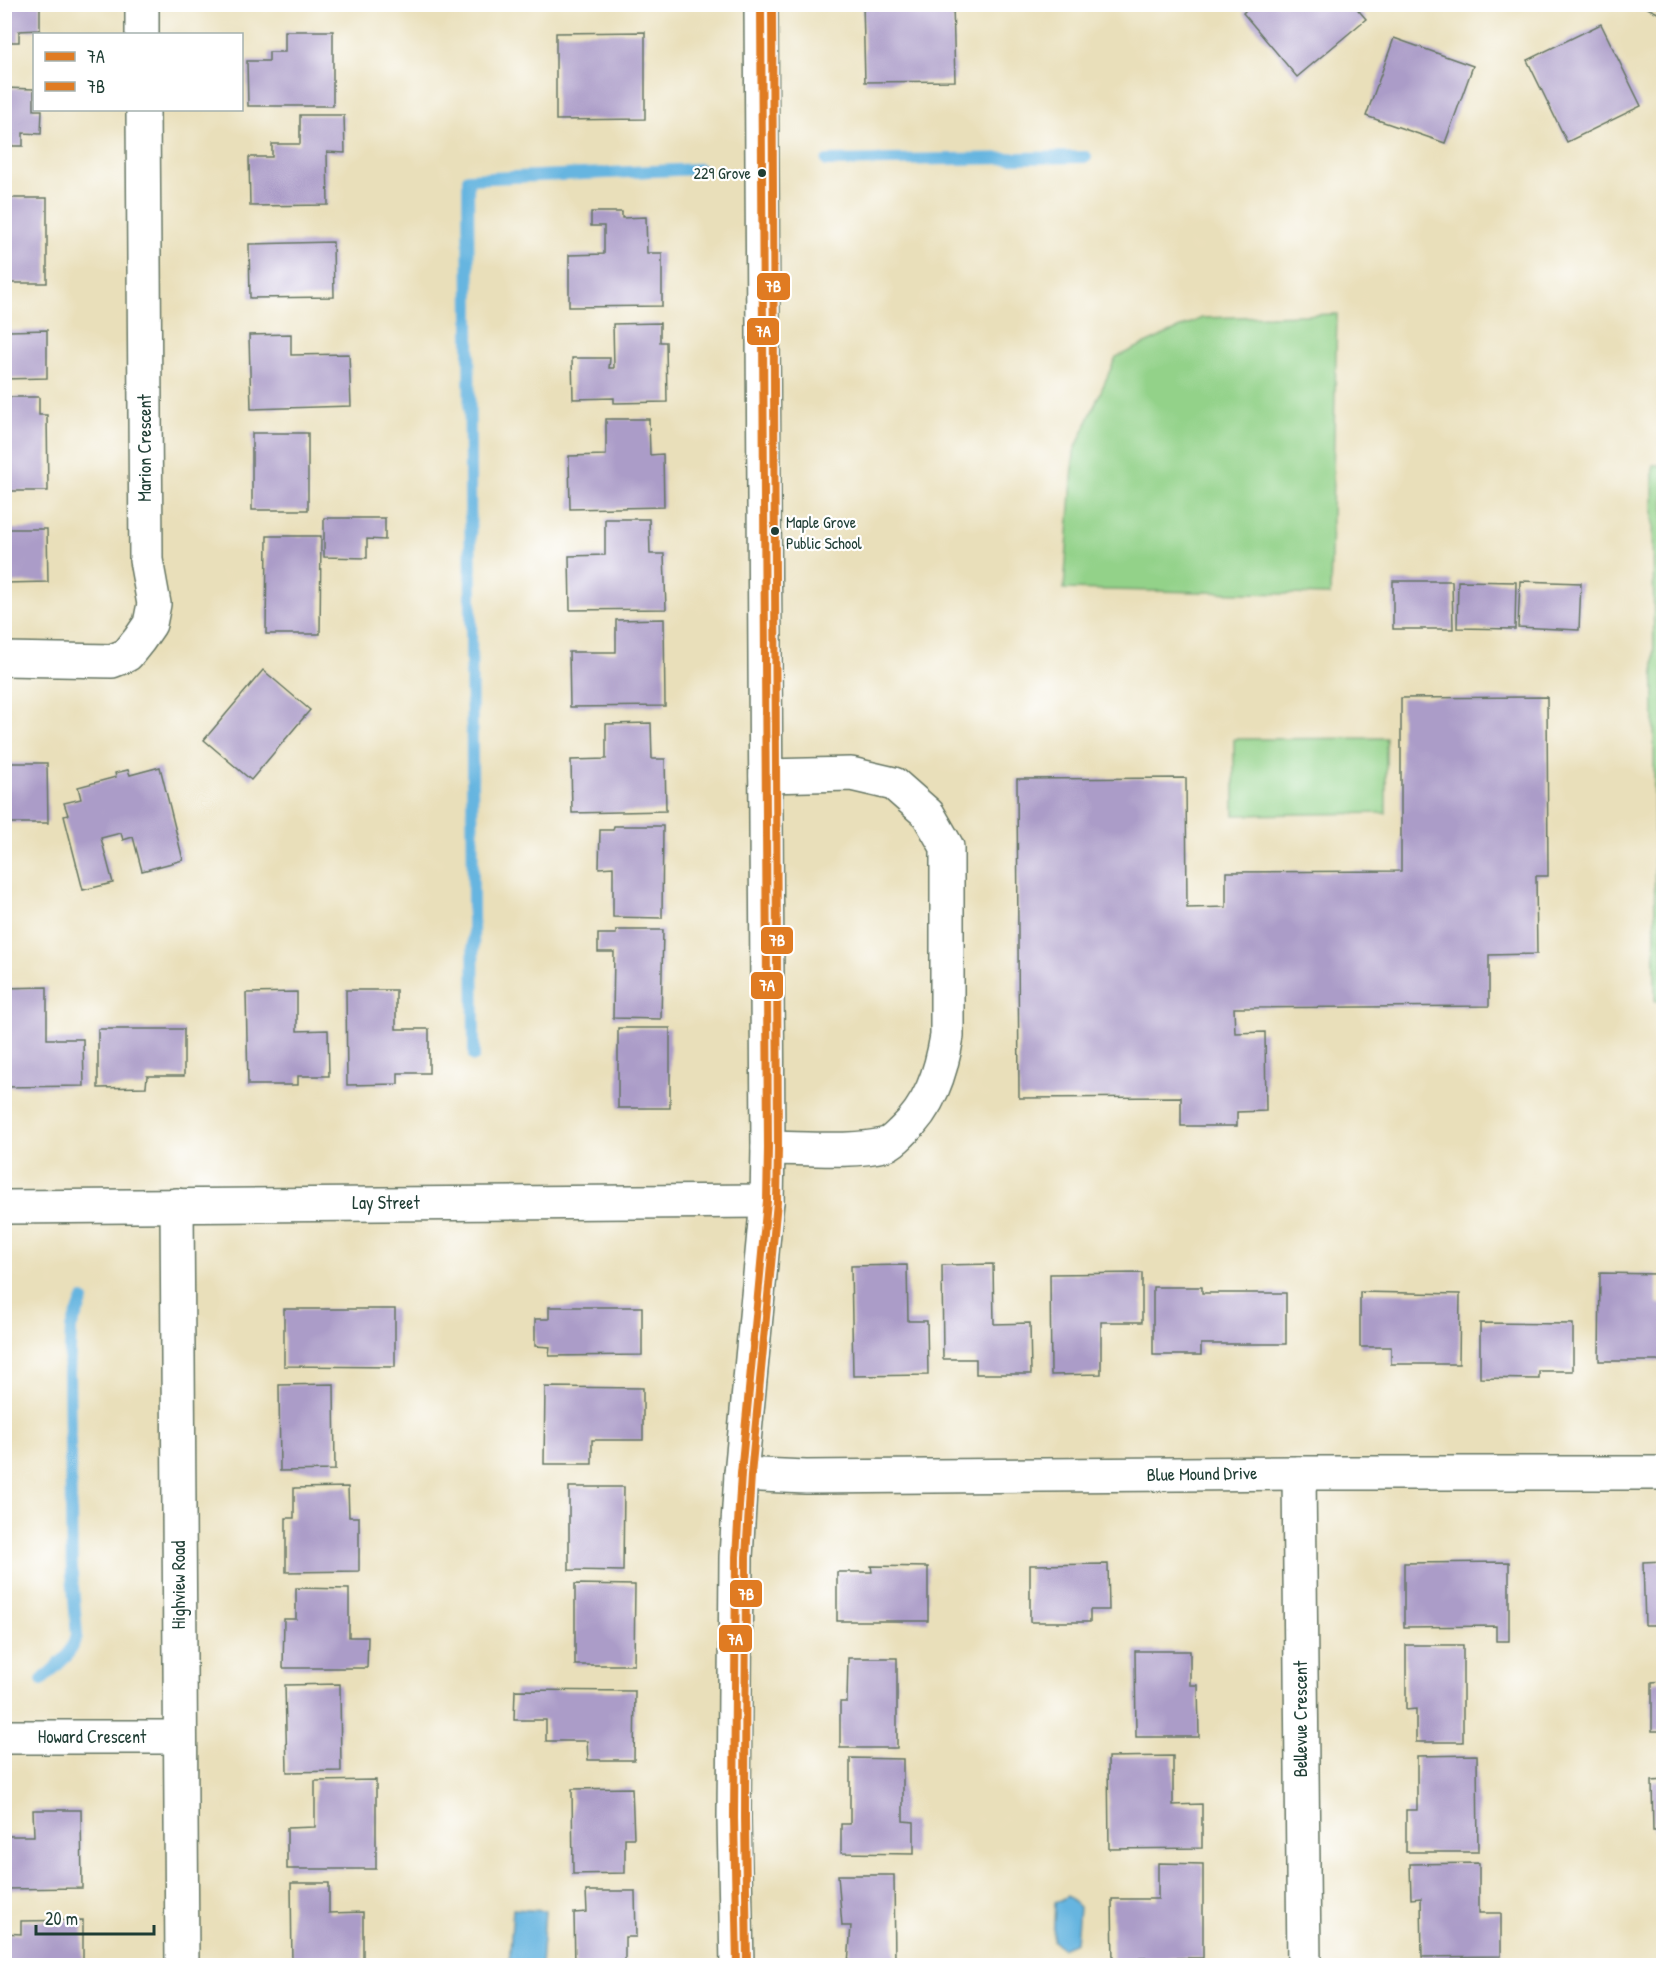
<svg xmlns="http://www.w3.org/2000/svg" width="1668" height="1970" font-family="'Patrick Hand',sans-serif">
	<style>
		.green { fill: #93d289; stroke: #59885e; stroke-width: 1.5 }
		.water { fill: #66b5e0; stroke: #42798a; stroke-width: 1.5 }
		.lines { fill: none; stroke-linecap: round; stroke-linejoin: round }
		.stream { stroke: #66b5e0; stroke-width: 12 }
		.building { fill: #ab9cc8 }
		.minor-casing { stroke: #667663; stroke-width: 36 }
		.minor { stroke: #fff; stroke-width: 33 }
		.bus-1-casing { stroke: #fff; stroke-width: 12 }
		.bus-2-casing { stroke: #fff; stroke-width: 12 }
		.bus-1 { stroke: #e07b22; stroke-width: 8 }
		.bus-2 { stroke: #e07b22; stroke-width: 8 }
		.bus-dot { fill: #1f3d34; stroke: #fff; stroke-width: 2 }
		.labels { text-anchor: middle; stroke-width: 4.5; stroke-linejoin: round; paint-order: stroke }
		.bus-label { font-size: 16px; fill: #1f3d34; stroke: #fff; text-anchor: end }
		.street-label { font-size: 18px; fill: #1f3d34; stroke: #fff }
		.line-badge { stroke: #fff; stroke-width: 2 }
		.badge-label { font-size: 16px; text-anchor: middle; font-weight: bold; fill: #fff }
	</style>
	<rect width="100%" height="100%" fill="#fff"/>
	<filter id="ink" filterUnits="userSpaceOnUse"><feTurbulence type="fractalNoise" baseFrequency=".0167" numOctaves="2"/><feDisplacementMap in="SourceGraphic" scale="12" xChannelSelector="R" yChannelSelector="G"/><feConvolveMatrix kernelMatrix="1 2 1 2 8 2 1 2 1" color-interpolation-filters="sRGB"/></filter>
	<filter id="wash" filterUnits="userSpaceOnUse"><feTurbulence type="fractalNoise" baseFrequency=".008" numOctaves="4" result="noise"/><feDisplacementMap in="SourceGraphic" scale="24" xChannelSelector="R" yChannelSelector="G"/><feGaussianBlur stdDeviation="1.35" result="paint"/><feColorMatrix in="noise" values="0 0 0 0 0 0 0 0 0 0 0 0 0 0 0 0 0 1.4 0 .05"/><feComposite in="paint" operator="in"/></filter>
	<g filter="url(#wash)">
		<rect width="100%" height="100%" fill="#e9dfba"/>
		<g class="green">
			<polygon points="1337,314 1330,595 1064,589 1074,452 1116,357 1202,318"/>
			<polygon points="1653,465 1664,465 1663,1001 1655,1001"/>
			<polygon points="1386,738 1386,813 1234,815 1234,739"/>
		</g>
		<g class="water">
			<polygon points="1067,1896 1079,1907 1076,1942 1062,1948 1053,1941 1055,1903"/>
			<polygon points="513,1909 545,1911 541,1965 509,1964"/>
		</g>
		<g class="lines">
			<g class="stream">
				<polyline points="827,161 1086,157"/>
				<polyline points="474,1056 468,179 700,169"/>
				<polyline points="42,1680 67,1656 77,1636 72,1574 69,1374 71,1328 83,1300"/>
			</g>
		</g>
		<g id="blocks">
			<g class="building">
				<polygon points="4,4 40,4 40,30 19,31 19,42 4,42"/>
				<polygon points="863,4 953,4 955,81 865,82"/>
				<polygon points="1252,4 1353,4 1366,19 1297,77 1243,13"/>
				<polygon points="1639,4 1664,4 1664,16"/>
				<polygon points="1601,24 1641,106 1567,142 1527,60"/>
				<polygon points="285,31 333,31 333,106 248,106 247,61 269,61 269,52 285,52"/>
				<polygon points="645,32 645,119 556,120 556,33"/>
				<polygon points="1394,38 1473,66 1445,143 1366,116"/>
				<polygon points="4,88 34,89 34,110 42,110 41,134 23,133 23,146 4,146"/>
				<polygon points="300,115 344,115 345,153 327,152 328,205 250,206 249,157 272,157 272,144 300,144"/>
				<rect x="4" y="198" width="43" height="85"/>
				<polygon points="591,212 622,212 622,218 646,217 647,253 662,253 662,306 569,307 569,255 604,254 604,226 591,226"/>
				<polygon points="333,242 334,297 250,298 249,244"/>
				<polygon points="4,322 9,322 9,331 47,330 47,378 4,379"/>
				<polygon points="660,323 660,342 666,342 667,402 614,403 614,398 573,399 572,358 610,358 609,368 614,368 613,324"/>
				<polygon points="291,334 291,355 349,354 351,406 251,409 249,335"/>
				<polygon points="4,397 39,397 39,415 47,415 48,491 4,491"/>
				<polygon points="606,419 649,419 650,455 663,454 664,507 570,509 569,456 606,455"/>
				<rect x="252" y="433" width="56" height="77"/>
				<polygon points="324,518 385,518 385,540 367,539 367,558 324,557"/>
				<polygon points="605,519 649,519 650,554 664,554 666,609 570,610 569,556 605,555"/>
				<polygon points="4,529 47,529 48,582 4,583"/>
				<polygon points="267,536 321,536 320,634 266,634"/>
				<polygon points="1393,581 1452,581 1453,629 1393,629"/>
				<polygon points="1458,581 1516,582 1515,629 1457,628"/>
				<polygon points="1520,581 1581,583 1579,630 1518,627"/>
				<polygon points="664,619 665,706 570,707 569,652 616,652 616,620"/>
				<polygon points="263,670 310,710 251,780 204,740"/>
				<polygon points="1547,697 1548,876 1536,876 1537,954 1489,955 1489,1006 1234,1008 1235,1033 1265,1032 1266,1111 1237,1112 1237,1126 1181,1126 1181,1097 1019,1098 1017,779 1186,778 1187,908 1226,907 1226,872 1401,871 1401,698"/>
				<polygon points="651,723 652,759 665,759 666,811 572,813 571,760 606,759 606,724"/>
				<polygon points="4,763 47,763 48,823 4,823"/>
				<polygon points="160,767 183,860 142,871 133,837 123,840 121,833 101,838 113,883 83,890 64,816 68,815 64,803 81,799 78,787 116,777 115,773 128,770 130,775"/>
				<polygon points="614,826 663,826 662,918 613,917 613,867 599,868 600,830 613,830"/>
				<polygon points="616,930 663,930 661,1019 613,1018 614,952 598,952 598,934 616,934"/>
				<polygon points="47,987 47,1039 83,1039 84,1086 4,1087 4,988"/>
				<polygon points="346,990 396,990 396,1029 429,1029 429,1073 398,1073 398,1084 347,1085"/>
				<polygon points="297,992 297,1031 328,1030 329,1076 298,1076 298,1085 248,1085 246,993"/>
				<rect x="618" y="1028" width="52" height="80"/>
				<polygon points="98,1029 184,1029 184,1076 147,1076 146,1087 98,1088"/>
				<polygon points="993,1264 994,1324 1030,1323 1031,1374 976,1374 976,1359 943,1359 942,1265"/>
				<polygon points="907,1265 908,1321 927,1321 928,1375 853,1376 851,1266"/>
				<polygon points="1142,1273 1142,1322 1101,1322 1101,1374 1051,1375 1050,1274"/>
				<polygon points="1600,1273 1657,1274 1657,1304 1664,1304 1664,1361 1599,1361"/>
				<polygon points="1153,1287 1202,1287 1202,1293 1286,1293 1286,1344 1201,1344 1201,1355 1153,1355"/>
				<polygon points="1360,1292 1460,1294 1459,1364 1391,1364 1391,1347 1360,1347"/>
				<polygon points="549,1307 642,1307 642,1355 549,1356 550,1347 535,1346 535,1319 549,1319"/>
				<polygon points="284,1309 395,1309 395,1367 284,1366"/>
				<polygon points="1480,1323 1573,1324 1573,1371 1539,1371 1539,1379 1480,1378"/>
				<polygon points="334,1384 335,1470 280,1471 279,1385"/>
				<polygon points="545,1387 643,1388 643,1440 592,1440 592,1464 544,1464"/>
				<polygon points="348,1487 349,1517 359,1517 359,1571 286,1572 286,1518 294,1518 294,1488"/>
				<polygon points="569,1487 624,1487 623,1571 569,1570"/>
				<polygon points="1664,1561 1664,1625 1645,1625 1643,1562"/>
				<polygon points="1509,1562 1509,1641 1496,1641 1496,1626 1404,1627 1404,1563"/>
				<polygon points="1108,1564 1109,1610 1090,1610 1090,1622 1030,1622 1030,1565"/>
				<polygon points="871,1566 928,1567 928,1621 837,1621 837,1572 872,1572"/>
				<polygon points="575,1584 635,1585 634,1665 575,1665"/>
				<polygon points="296,1588 349,1589 349,1637 368,1637 367,1668 283,1668 284,1619 296,1619"/>
				<polygon points="1406,1645 1463,1645 1463,1742 1416,1742 1416,1709 1406,1710"/>
				<polygon points="1135,1651 1190,1651 1190,1685 1198,1685 1199,1737 1136,1737"/>
				<polygon points="848,1658 897,1658 897,1748 840,1748 840,1702 847,1702"/>
				<polygon points="1664,1681 1664,1731 1652,1731 1652,1682"/>
				<polygon points="340,1684 341,1771 287,1772 285,1685"/>
				<polygon points="515,1690 635,1691 634,1760 588,1760 587,1741 546,1741 546,1720 514,1720"/>
				<polygon points="1477,1755 1478,1852 1406,1852 1406,1810 1417,1810 1417,1756"/>
				<polygon points="1173,1756 1173,1805 1202,1804 1202,1848 1109,1849 1108,1757"/>
				<polygon points="850,1758 903,1759 903,1821 914,1822 914,1854 841,1853 841,1824 850,1824"/>
				<polygon points="376,1780 376,1869 287,1869 287,1828 315,1827 315,1781"/>
				<polygon points="1664,1780 1664,1831 1653,1831 1652,1781"/>
				<polygon points="632,1788 634,1838 625,1838 625,1873 573,1874 572,1789"/>
				<polygon points="33,1810 81,1810 82,1888 4,1889 4,1836 34,1836"/>
				<polygon points="1158,1863 1203,1864 1203,1958 1140,1958 1140,1966 1113,1966 1112,1899 1158,1899"/>
				<polygon points="1479,1863 1479,1913 1501,1913 1501,1956 1422,1957 1421,1898 1411,1899 1410,1864"/>
				<polygon points="838,1875 894,1875 895,1963 848,1963 851,1926 842,1926"/>
				<polygon points="1660,1880 1664,1880 1664,1924 1661,1925"/>
				<polygon points="291,1883 329,1883 329,1913 363,1912 363,1966 292,1966"/>
				<polygon points="586,1891 635,1891 636,1937 625,1937 625,1966 575,1966 574,1913 587,1912"/>
				<polygon points="83,1920 83,1966 4,1966 4,1933 21,1934 21,1921"/>
			</g>
		</g>
	</g>
	<g filter="url(#ink)">
		<use href="#blocks" fill-opacity="0" stroke="#667663" stroke-width="1.5"/>
		<g class="lines">
			<defs>
				<g id="minor">
					<polyline points="142,4 142,34"/>
					<polyline points="4,659 112,661 127,655 139,640 150,624 154,604 146,560 143,110"/>
					<path d="M766,776L851,774L894,784L928,814L947,847V1036C941,1073 930,1107 901,1133C897,1137 892,1142 887,1144C855,1153 802,1148 768,1148"/>
					<polyline points="177,1205 182,1966"/>
					<polyline points="4,1207 767,1201"/>
					<polyline points="1299,1473 1304,1966"/>
					<polyline points="741,1474 806,1477 1299,1473 1664,1473"/>
					<polyline points="4,1737 180,1737"/>
					<polyline points="737,1966 734,1818 736,1557 741,1474 767,1201 768,1148 761,4"/>
				</g>
			</defs>
			<use href="#minor" class="minor-casing"/>
			<use href="#minor" class="minor"/>
			<defs>
				<polyline id="bus-1" points="737,1966 734,1818 736,1557 741,1474 767,1201 768,1148 761,4"/>
				<polyline id="bus-2" points="747,1966 745,1818 746,1557 751,1475 777,1202 778,1148 772,4"/>
			</defs>
			<use href="#bus-1" class="bus-1-casing"/>
			<use href="#bus-2" class="bus-2-casing"/>
			<use href="#bus-1" class="bus-1"/>
			<use href="#bus-2" class="bus-2"/>
		</g>
	</g>
	<g class="bus-dot">
		<circle cx="762" cy="173" r="5"/>
		<circle cx="775" cy="531" r="5"/>
	</g>
	<g class="labels">
		<g class="bus-label">
			<text x="751" y="179">229 Grove</text>
			<text x="786" y="528" text-anchor="start">Maple Grove<tspan x="786" dy="21">Public School</tspan></text>
		</g>
		<g class="street-label">
			<text transform="translate(145 448) rotate(-90)" y="6">Marion Crescent</text>
			<text x="386" y="1209">Lay Street</text>
			<text transform="translate(1202 1474) rotate(-1)" y="6">Blue Mound Drive</text>
			<text transform="translate(179 1585) rotate(-90)" y="6">Highview Road</text>
			<text transform="translate(1301 1719) rotate(-90)" y="6">Bellevue Crescent</text>
			<text x="92" y="1743">Howard Crescent</text>
		</g>
	</g>
	<g class="line-badge">
		<rect x="756" y="272" width="35" height="29" rx="6" fill="#e07b22"/>
		<rect x="746" y="317" width="34" height="29" rx="6" fill="#e07b22"/>
		<rect x="760" y="926" width="34" height="29" rx="6" fill="#e07b22"/>
		<rect x="750" y="971" width="34" height="29" rx="6" fill="#e07b22"/>
		<rect x="729" y="1579" width="34" height="29" rx="6" fill="#e07b22"/>
		<rect x="718" y="1624" width="35" height="29" rx="6" fill="#e07b22"/>
	</g>
	<g class="badge-label">
		<text x="773" y="292">7B</text>
		<text x="763" y="337">7A</text>
		<text x="777" y="946">7B</text>
		<text x="767" y="991">7A</text>
		<text x="746" y="1600">7B</text>
		<text x="735" y="1645">7A</text>
	</g>
	<rect width="1668" height="1970" fill="none" stroke="#fff" stroke-width="24"/>
	<rect x="33" y="33" width="210" height="78" fill="#ffffff" stroke="#a5b1ae" stroke-width="1.5"/>
	<rect x="45" y="52" width="30" height="9" fill="#e07b22" stroke="#a5b1ae" stroke-width="1.5"/>
	<text x="87" y="63" font-size="18" fill="#1f3d34">7A</text>
	<rect x="45" y="82" width="30" height="9" fill="#e07b22" stroke="#a5b1ae" stroke-width="1.5"/>
	<text x="87" y="93" font-size="18" fill="#1f3d34">7B</text>
	<path d="M36 1925v9h118v-9" fill="none" stroke="#1f3d34" stroke-width="3"/>
	<text x="45" y="1925" font-size="18" fill="#1f3d34" stroke="#ffffff" stroke-width="4.5" paint-order="stroke">20 m</text>
</svg>
